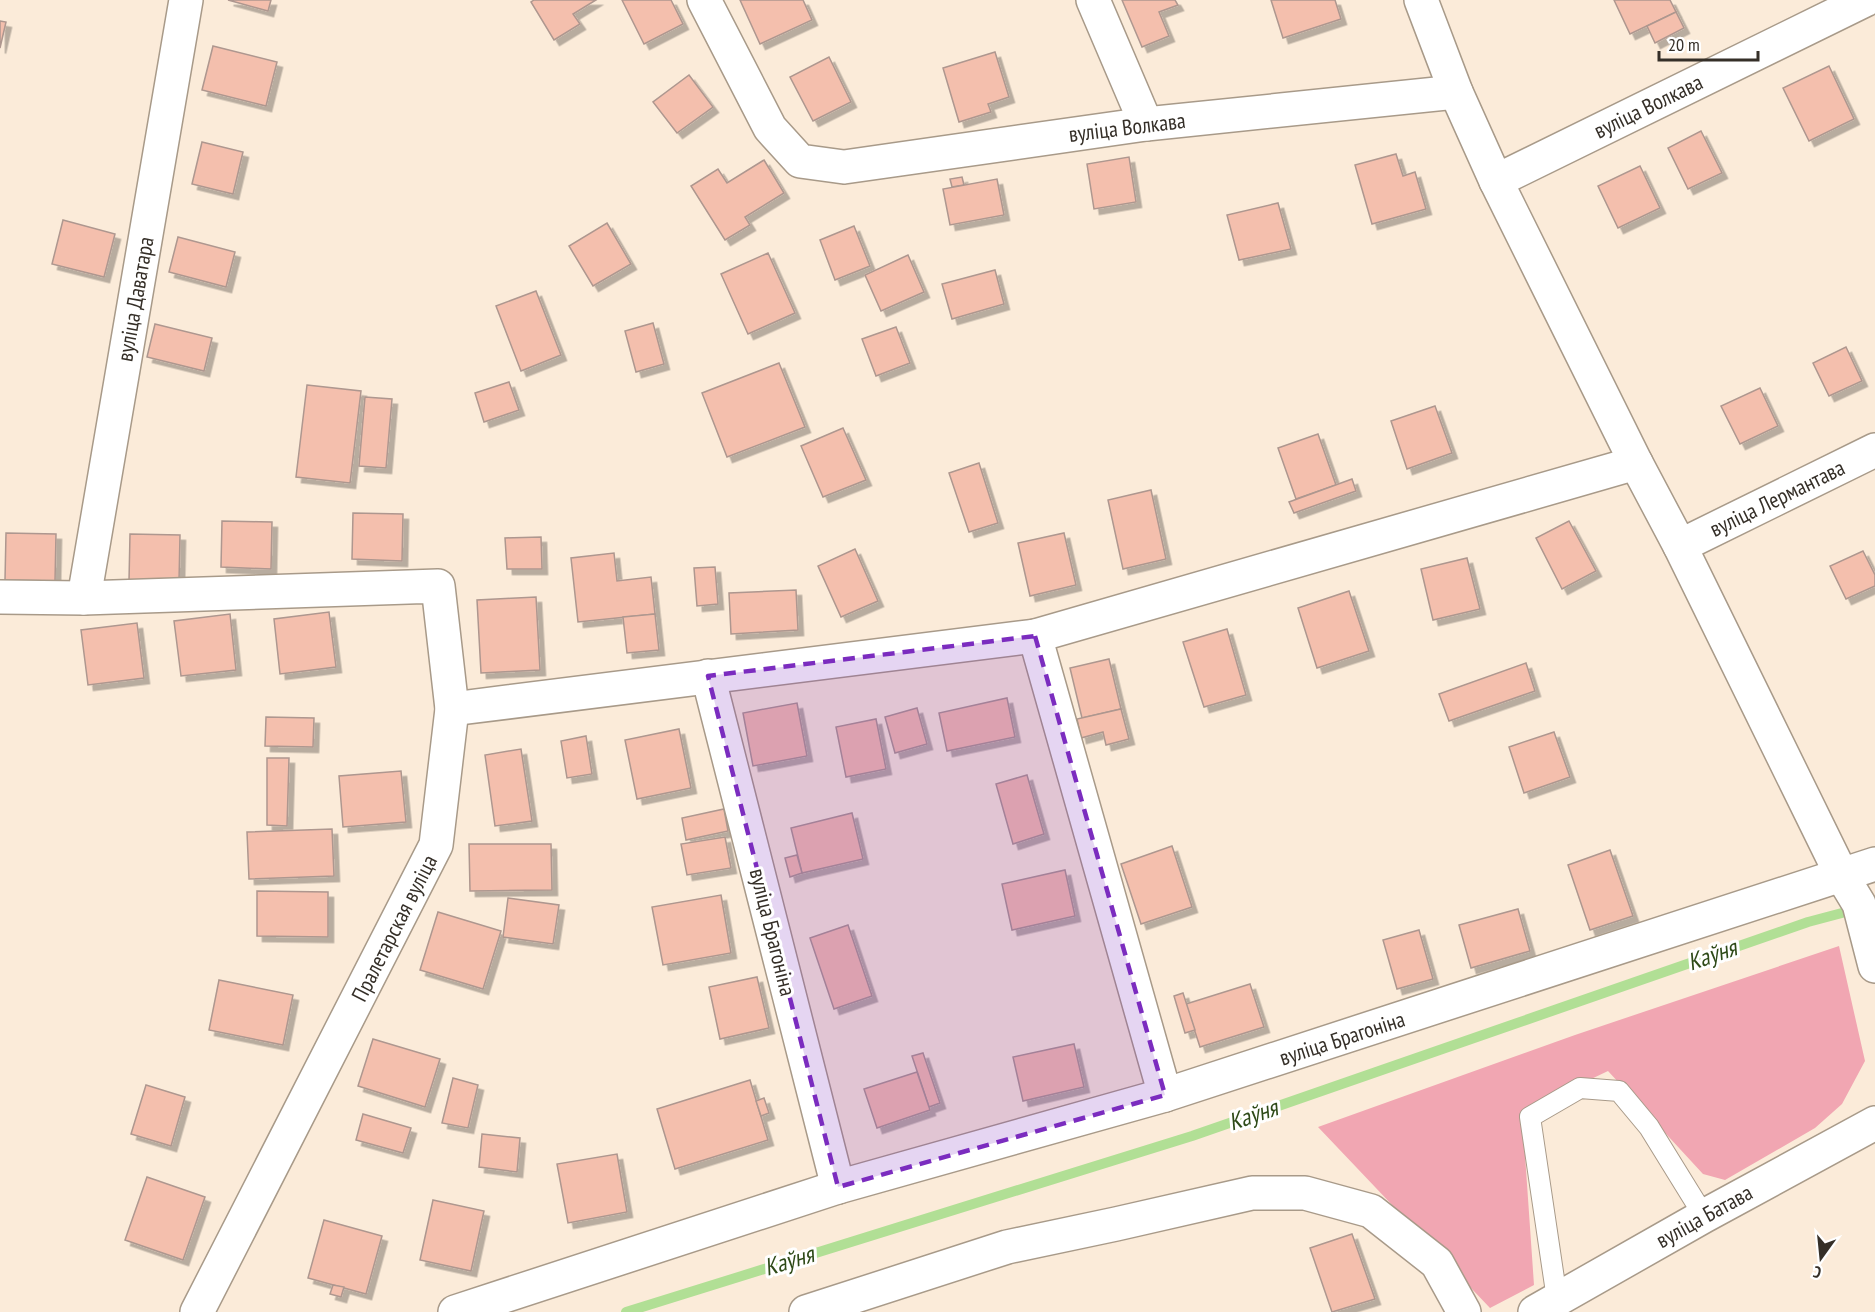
<svg xmlns="http://www.w3.org/2000/svg" width="1875" height="1312" font-family="'PT Sans Narrow',sans-serif">
	<style>
		.green { fill: #f1a6b2 }
		.lines { fill: none; stroke-linecap: round; stroke-linejoin: round }
		.stream { stroke: #b1df95; stroke-width: 10 }
		.building { fill: #f4bfad; stroke: #ae978f; stroke-width: 1.5; filter: url(#shadow) }
		.lane-casing { stroke: #a89a89; stroke-width: 22 }
		.street-casing { stroke: #a89a89; stroke-width: 36 }
		.secondary-casing { stroke: #a89a89; stroke-width: 36 }
		.lane { stroke: #fff; stroke-width: 20 }
		.street { stroke: #fff; stroke-width: 33 }
		.secondary { stroke: #fff; stroke-width: 33 }
		.marked { fill: #7b2cbf; fill-opacity: 0.2; stroke: #7b2cbf; stroke-width: 4.5; stroke-dasharray: 12 8; stroke-linejoin: round }
		.labels { text-anchor: middle; stroke-width: 6; stroke-linejoin: round; paint-order: stroke }
		.street-label { font-size: 22px; fill: #352f28; stroke: #fff }
		.water-label { font-size: 24px; font-style: italic; fill: #2e4a18; stroke: #fff }
	</style>
	<defs>
		<filter id="shadow"><feDropShadow dx="5.5" dy="5.5" stdDeviation="0" flood-color="#0004"/></filter>
	</defs>
	<rect width="100%" height="100%" fill="#fbebd9"/>
	<polygon class="green" points="1839,946 1865,1061 1842,1104 1815,1128 1725,1180 1703,1174 1608,1071 1522,1112 1534,1285 1490,1308 1318,1127 1575,1035"/>
	<g class="lines">
		<polyline class="stream" points="626,1312 1192,1136 1808,922 1857,909"/>
	</g>
	<g class="building">
		<polygon points="228,0 271,0 268,11"/>
		<polygon points="534,0 596,0 573,14 580,24 554,40 531,2"/>
		<polygon points="622,0 671,0 683,24 644,44"/>
		<polygon points="740,0 803,0 812,20 760,44"/>
		<polygon points="1122,0 1175,0 1178,5 1159,12 1169,36 1142,47"/>
		<polygon points="1271,0 1335,0 1341,19 1283,38"/>
		<polygon points="1614,0 1670,0 1676,12 1630,34"/>
		<polygon points="1676,12 1684,28 1655,43 1647,26"/>
		<polygon points="0,21 6,22 0,48"/>
		<polygon points="213,46 277,62 266,106 202,90"/>
		<polygon points="995,52 1009,97 988,104 991,112 959,122 943,68"/>
		<polygon points="829,57 851,102 813,121 790,77"/>
		<polygon points="1829,66 1854,119 1809,141 1783,88"/>
		<polygon points="689,75 713,107 677,133 653,102"/>
		<polygon points="1701,131 1722,173 1688,189 1668,148"/>
		<polygon points="202,142 243,152 233,194 192,184"/>
		<polygon points="1396,154 1403,176 1415,172 1426,209 1372,224 1355,165"/>
		<polygon points="1129,157 1136,202 1094,209 1087,164"/>
		<polygon points="764,160 784,193 745,217 750,225 725,240 691,186 718,169 727,183"/>
		<polygon points="1640,166 1660,208 1618,228 1598,186"/>
		<polygon points="962,177 964,185 952,187 950,179"/>
		<polygon points="997,179 1004,215 950,225 943,189"/>
		<polygon points="1278,203 1291,249 1239,260 1227,215"/>
		<polygon points="63,220 115,234 104,277 52,264"/>
		<polygon points="607,223 631,264 593,286 569,246"/>
		<polygon points="854,226 870,266 835,280 820,240"/>
		<polygon points="178,237 235,252 226,287 169,272"/>
		<polygon points="768,253 795,313 748,334 721,274"/>
		<polygon points="908,255 924,292 881,311 865,275"/>
		<polygon points="995,270 1004,304 952,319 942,284"/>
		<polygon points="536,291 561,355 521,371 496,306"/>
		<polygon points="653,323 664,364 636,372 625,331"/>
		<polygon points="155,324 212,338 204,371 147,357"/>
		<polygon points="896,327 910,363 876,376 862,339"/>
		<polygon points="1846,347 1862,381 1829,396 1813,363"/>
		<polygon points="779,363 805,427 727,457 702,393"/>
		<polygon points="509,382 519,410 484,422 475,393"/>
		<polygon points="307,385 361,391 350,483 296,477"/>
		<polygon points="1760,388 1778,426 1740,444 1721,406"/>
		<polygon points="365,397 392,399 386,468 359,466"/>
		<polygon points="1435,406 1452,453 1407,469 1391,421"/>
		<polygon points="843,428 866,480 823,497 801,446"/>
		<polygon points="1318,434 1336,485 1296,499 1278,448"/>
		<polygon points="979,463 998,523 969,532 949,473"/>
		<polygon points="1352,479 1356,491 1294,513 1289,502"/>
		<polygon points="1151,490 1166,559 1123,569 1108,500"/>
		<polygon points="353,513 403,514 402,561 352,559"/>
		<polygon points="222,521 272,522 271,569 221,567"/>
		<polygon points="1569,521 1596,571 1562,589 1536,538"/>
		<polygon points="6,533 56,534 55,581 5,580"/>
		<polygon points="1064,533 1076,585 1030,596 1018,543"/>
		<polygon points="130,534 180,535 179,581 129,581"/>
		<polygon points="541,537 542,569 507,569 505,538"/>
		<polygon points="855,549 878,601 841,617 818,566"/>
		<polygon points="1863,551 1875,575 1875,586 1846,599 1830,566"/>
		<polygon points="614,553 617,581 651,577 655,614 578,622 571,558"/>
		<polygon points="1467,558 1480,609 1433,620 1421,569"/>
		<polygon points="715,567 718,604 697,606 694,568"/>
		<polygon points="796,590 798,630 731,634 729,593"/>
		<polygon points="1349,591 1369,651 1317,668 1298,608"/>
		<polygon points="536,597 540,670 481,673 477,600"/>
		<polygon points="329,612 336,667 280,674 274,619"/>
		<polygon points="230,614 236,670 181,676 174,621"/>
		<polygon points="655,614 659,650 627,653 623,617"/>
		<polygon points="137,623 144,678 88,685 81,630"/>
		<polygon points="1227,629 1246,695 1204,707 1183,642"/>
		<polygon points="1109,659 1121,709 1082,718 1070,668"/>
		<polygon points="1526,663 1535,691 1449,721 1439,694"/>
		<polygon points="1007,698 1015,737 947,751 939,713"/>
		<polygon points="797,703 807,756 753,766 743,713"/>
		<polygon points="917,708 927,744 895,753 885,717"/>
		<polygon points="1121,709 1129,739 1106,745 1103,732 1081,738 1077,719"/>
		<polygon points="266,717 314,718 313,747 265,746"/>
		<polygon points="876,719 886,769 846,777 836,727"/>
		<polygon points="679,729 691,788 637,799 625,740"/>
		<polygon points="1554,732 1570,777 1524,793 1509,747"/>
		<polygon points="586,736 592,774 567,778 561,741"/>
		<polygon points="521,749 532,821 495,826 485,755"/>
		<polygon points="267,758 289,758 287,826 267,825"/>
		<polygon points="401,771 406,822 343,827 339,776"/>
		<polygon points="1027,775 1044,834 1013,844 996,784"/>
		<polygon points="724,809 728,831 686,840 682,818"/>
		<polygon points="852,813 863,859 802,873 791,828"/>
		<polygon points="332,829 334,876 249,879 247,832"/>
		<polygon points="725,837 731,868 687,875 681,844"/>
		<polygon points="469,844 551,844 552,890 470,891"/>
		<polygon points="1172,846 1192,907 1141,924 1121,864"/>
		<polygon points="1610,850 1633,916 1590,930 1568,865"/>
		<polygon points="797,855 802,873 790,877 785,858"/>
		<polygon points="1065,870 1075,916 1012,930 1002,884"/>
		<polygon points="257,891 328,892 328,937 257,936"/>
		<polygon points="721,895 731,953 663,965 652,907"/>
		<polygon points="508,898 559,905 553,944 503,937"/>
		<polygon points="1518,909 1530,951 1471,968 1459,925"/>
		<polygon points="438,912 501,931 483,989 420,970"/>
		<polygon points="848,925 872,996 834,1009 810,938"/>
		<polygon points="1419,930 1433,979 1397,989 1383,940"/>
		<polygon points="757,977 769,1028 720,1039 709,987"/>
		<polygon points="219,980 293,995 283,1045 209,1030"/>
		<polygon points="1250,984 1264,1027 1200,1047 1186,1004"/>
		<polygon points="1183,993 1195,1030 1185,1033 1174,996"/>
		<polygon points="373,1039 440,1059 425,1107 358,1086"/>
		<polygon points="1074,1044 1084,1087 1023,1101 1013,1057"/>
		<polygon points="923,1053 940,1103 929,1107 912,1056"/>
		<polygon points="917,1072 930,1110 877,1128 864,1089"/>
		<polygon points="453,1078 478,1085 468,1128 442,1123"/>
		<polygon points="750,1080 768,1140 675,1169 657,1109"/>
		<polygon points="146,1085 185,1097 171,1146 131,1134"/>
		<polygon points="764,1098 769,1113 761,1116 756,1101"/>
		<polygon points="363,1114 411,1128 403,1153 356,1140"/>
		<polygon points="482,1134 520,1138 517,1172 479,1167"/>
		<polygon points="617,1154 627,1212 568,1223 557,1164"/>
		<polygon points="147,1177 205,1197 183,1260 125,1240"/>
		<polygon points="433,1200 484,1211 471,1271 420,1260"/>
		<polygon points="324,1220 382,1236 366,1294 308,1278"/>
		<polygon points="1352,1234 1375,1299 1332,1312 1310,1248"/>
		<polygon points="333,1285 344,1287 341,1297 330,1294"/>
	</g>
	<g class="lines">
		<defs>
			<polyline id="lane" points="1557,1299 1530,1117 1580,1088 1619,1091 1649,1127 1704,1216"/>
			<g id="street">
				<polyline points="704,0 770,128 800,161 844,167 1146,124 1456,92"/>
				<polyline points="1093,0 1146,124"/>
				<polyline points="1421,0 1456,92 1496,181 1636,463 1680,546 1842,876 1859,904 1875,966"/>
				<polyline points="1496,181 1865,0"/>
				<polyline points="1680,546 1875,450"/>
				<polyline points="0,597 84,598 438,586 452,709 436,845 197,1312"/>
				<polyline points="84,598 186,0"/>
				<polyline points="1035,636 1165,1095"/>
				<polyline points="708,676 838,1187"/>
				<polyline points="452,709 1035,636 1636,463"/>
				<polyline points="806,1312 1007,1247 1116,1224 1252,1193 1305,1193 1371,1211 1437,1263 1464,1312"/>
				<polyline points="1535,1312 1704,1216 1875,1123"/>
			</g>
			<polyline id="secondary" points="455,1312 838,1187 1165,1095 1875,864"/>
		</defs>
		<use href="#lane" class="lane-casing"/>
		<use href="#street" class="street-casing"/>
		<use href="#secondary" class="secondary-casing"/>
		<use href="#lane" class="lane"/>
		<use href="#street" class="street"/>
		<use href="#secondary" class="secondary"/>
	</g>
	<path class="marked" d="M1035,636L1165,1095L838,1187L708,676Z"/>
	<g class="labels">
		<g class="street-label">
			<text transform="translate(1648 106) rotate(-26)" y="8">вуліца Волкава</text>
			<text transform="translate(1127 127) rotate(-7)" y="8">вуліца Волкава</text>
			<text transform="translate(135 299) rotate(-80)" y="8">вуліца Даватара</text>
			<text transform="translate(1777 498) rotate(-26)" y="8">вуліца Лермантава</text>
			<text transform="translate(394 928) rotate(-63)" y="8">Пралетарская вуліца</text>
			<text transform="translate(773 932) rotate(76)" y="8">вуліца Брагоніна</text>
			<text transform="translate(1342 1038) rotate(-18)" y="8">вуліца Брагоніна</text>
			<text transform="translate(1704 1216) rotate(-29)" y="8">вуліца Батава</text>
		</g>
		<g class="water-label">
			<text transform="translate(1712 955) rotate(-19)" y="8">Каўня</text>
			<text transform="translate(1253 1115) rotate(-19)" y="8">Каўня</text>
			<text transform="translate(789 1261) rotate(-17)" y="8">Каўня</text>
		</g>
	</g>
	<g transform="translate(1821 1258) rotate(195)" stroke="#ffffff" stroke-width="4.5" paint-order="stroke">
	<path d="M0-4.5L10 22L0 15L-10 22Z" fill="#352f28"/>
	<text y="-9" font-size="16" font-weight="bold" text-anchor="middle" fill="#352f28">С</text>
	</g>
	<path d="M1659 51v9h99v-9" fill="none" stroke="#352f28" stroke-width="3"/>
	<text x="1668" y="51" font-size="18" fill="#352f28" stroke="#ffffff" stroke-width="4.5" paint-order="stroke">20 m</text>
</svg>
